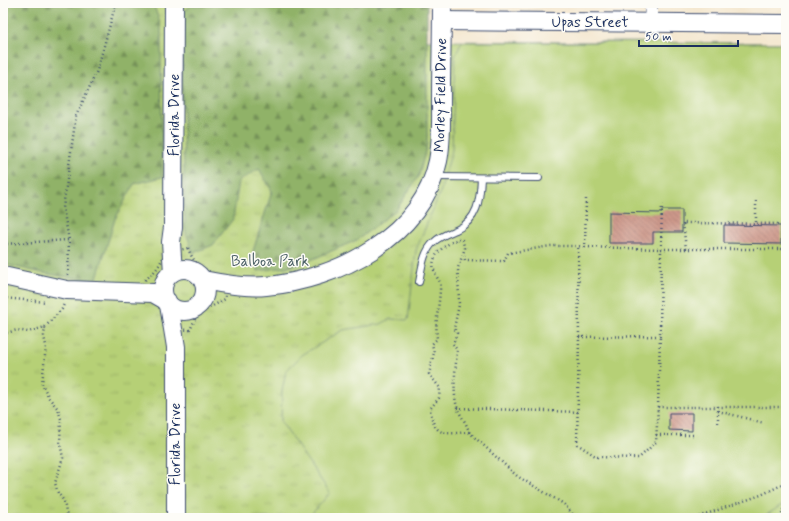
<svg xmlns="http://www.w3.org/2000/svg" width="789" height="521" font-family="Mynerve,sans-serif">
	<style>
		.grass { fill: url(#grass-tufts); stroke: #68806a }
		.forest { fill: url(#forest-firs); stroke: #567062 }
		.pitch { fill: #b6d076; stroke: #68806a }
		.building { fill: url(#building-back-hatch) }
		.lines { fill: none; stroke-linecap: round; stroke-linejoin: round }
		.lane-casing { stroke: #3c4b6f; stroke-width: 8 }
		.street-casing { stroke: #3c4b6f; stroke-width: 14 }
		.secondary-casing { stroke: #3c4b6f; stroke-width: 20 }
		.path { stroke: #3c4b6f; stroke-width: 2.5; stroke-dasharray: 1 3; stroke-linecap: butt }
		.lane { stroke: #fff; stroke-width: 6 }
		.street { stroke: #fff; stroke-width: 13 }
		.secondary { stroke: #fff; stroke-width: 18 }
		.labels { text-anchor: middle; stroke-width: 3; stroke-linejoin: round; paint-order: stroke }
		.street-label { font-size: 15px; fill: #1b2f5e; stroke: #fdfcf7 }
		.park-label { font-size: 15px; fill: #4a5f65; stroke: #fdfcf7 }
	</style>
	<defs>
		<pattern id="grass-tufts" width="24" height="20" patternUnits="userSpaceOnUse"><rect width="24" height="20" fill="#b6d076"/><path d="M3 7l-1-3M5 7V3M7 7l1-3M15 17l-1-3M17 17v-4M19 17l1-3" fill="none" stroke="#9cb368"/></pattern>
		<pattern id="forest-firs" width="22" height="20" patternUnits="userSpaceOnUse"><rect width="22" height="20" fill="#90b267"/><path d="M5 1l3.5 6h-7zM16 11l3.5 6h-7z" fill="#759158"/></pattern>
		<pattern id="building-back-hatch" width="6" height="6" patternUnits="userSpaceOnUse"><rect width="6" height="6" fill="#cd988a"/><path d="M-1 5l2 2M0 0l6 6M5-1l2 2" fill="none" stroke="#a67c74"/></pattern>
	</defs>
	<rect width="100%" height="100%" fill="#fdfcf7"/>
	<filter id="ink" filterUnits="userSpaceOnUse"><feTurbulence type="fractalNoise" baseFrequency=".025" numOctaves="2"/><feDisplacementMap in="SourceGraphic" scale="8" xChannelSelector="R" yChannelSelector="G"/><feConvolveMatrix kernelMatrix="1 2 1 2 8 2 1 2 1" color-interpolation-filters="sRGB"/></filter>
	<filter id="wash" filterUnits="userSpaceOnUse"><feTurbulence type="fractalNoise" baseFrequency=".012" numOctaves="4" result="noise"/><feDisplacementMap in="SourceGraphic" scale="16" xChannelSelector="R" yChannelSelector="G"/><feGaussianBlur stdDeviation="0.9" result="paint"/><feColorMatrix in="noise" values="0 0 0 0 0 0 0 0 0 0 0 0 0 0 0 0 0 1.4 0 .05"/><feComposite in="paint" operator="in"/></filter>
	<g filter="url(#wash)">
		<rect width="100%" height="100%" fill="#f4e7cf"/>
		<polygon class="grass" points="3,3 425,3 426,41 786,43 786,518 3,518"/>
		<g class="forest">
			<polygon points="3,3 153,3 161,26 162,177 134,184 115,219 96,281 48,274 3,264"/>
			<polygon points="259,3 427,3 427,144 419,175 397,209 357,240 299,265 258,271 253,251 272,191 259,169 239,181 233,219 213,245 193,253 185,229 181,13 192,5"/>
		</g>
		<polygon class="pitch" points="462,42 786,43 786,502 762,518 308,518 330,493 281,422 282,391 286,371 302,355 343,330 381,324 390,319 408,320 416,250 441,190 452,150 455,56"/>
		<g id="blocks">
			<g class="building">
				<polygon points="662,210 682,210 682,232 653,232 653,243 609,243 609,212 662,213"/>
				<polygon points="724,225 781,226 781,244 724,243"/>
				<polygon points="669,413 692,413 692,431 669,430"/>
			</g>
		</g>
	</g>
	<g filter="url(#ink)">
		<use href="#blocks" fill-opacity="0" stroke="#3c4b6f" stroke-width="1"/>
		<g class="lines">
			<defs>
				<g id="lane">
					<polyline points="435,177 539,178"/>
					<path d="M419,282C422,268 423,252 434,242C440,236 449,233 456,230C478,220 480,200 481,178"/>
				</g>
				<polyline id="street" points="651,3 651,22"/>
				<g id="secondary">
					<polyline points="442,21 786,24"/>
					<circle cx="184" cy="290" r="21"/>
					<polyline points="173,272 171,242 173,227 174,3"/>
					<polyline points="3,276 67,290 153,293 167,301"/>
					<path d="M203,280C223,284 246,288 266,286C337,280 423,236 438,161C442,141 441,120 441,100C441,68 442,35 442,3"/>
					<polyline points="169,305 176,347 176,518"/>
				</g>
			</defs>
			<use href="#lane" class="lane-casing"/>
			<use href="#street" class="street-casing"/>
			<use href="#secondary" class="secondary-casing"/>
			<g class="path">
				<polyline points="586,199 585,247 661,249 662,201"/>
				<polyline points="756,201 756,224"/>
				<path d="M458,239L462,240L465,248L458,268L459,305L454,328L457,333L453,344L457,350C456,367 452,389 457,407C460,416 466,421 469,432C444,434 434,437 430,409L439,398L440,388L429,374L434,353L432,344L437,339C435,318 439,309 440,290C441,279 438,281 435,273C428,255 445,245 458,239Z"/>
				<polyline points="3,244 69,240"/>
				<path d="M188,248C194,266 207,272 225,277V299L197,315L190,330L164,329C164,313 161,304 145,299V280C155,272 160,266 164,254Z"/>
				<polyline points="686,249 683,223 786,224"/>
				<polyline points="786,249 661,249 660,336 579,337 577,444 597,457 639,458 656,442 658,407 786,407"/>
				<polyline points="464,255 465,260 504,261 508,253 551,246 578,246"/>
				<polyline points="68,275 69,240 63,208 76,116 97,71 116,3"/>
				<polyline points="3,298 46,302"/>
				<polyline points="45,327 62,309 64,304"/>
				<polyline points="3,334 17,330 28,332 45,327 44,336 46,346 42,384 49,398 58,409 61,419 60,443 63,458 55,483 58,493 64,501 67,518"/>
				<polyline points="579,337 578,246 585,247"/>
				<polyline points="718,406 718,424"/>
				<polyline points="658,407 660,336"/>
				<polyline points="457,408 578,412"/>
				<polyline points="718,411 764,423"/>
				<polyline points="469,432 517,476 564,504 576,518"/>
				<polyline points="656,435 693,435"/>
				<polyline points="695,518 761,495 786,483"/>
				<polyline points="781,518 786,498"/>
			</g>
			<use href="#lane" class="lane"/>
			<use href="#street" class="street"/>
			<use href="#secondary" class="secondary"/>
		</g>
	</g>
	<g class="labels">
		<g class="street-label">
			<text x="590" y="27">Upas Street</text>
			<text transform="translate(440 95) rotate(-89)" y="5">Morley Field Drive</text>
			<text transform="translate(174 115) rotate(-90)" y="5">Florida Drive</text>
			<text transform="translate(175 444) rotate(-90)" y="5">Florida Drive</text>
		</g>
		<g class="park-label">
			<text x="270" y="266">Balboa Park</text>
		</g>
	</g>
	<rect width="789" height="521" fill="none" stroke="#fdfcf7" stroke-width="16"/>
	<path d="M639 40v6h99v-6" fill="none" stroke="#1b2f5e" stroke-width="2"/>
	<text x="645" y="40" font-size="12" fill="#1b2f5e" stroke="#fdfcf7" stroke-width="3" paint-order="stroke">50 m</text>
</svg>
